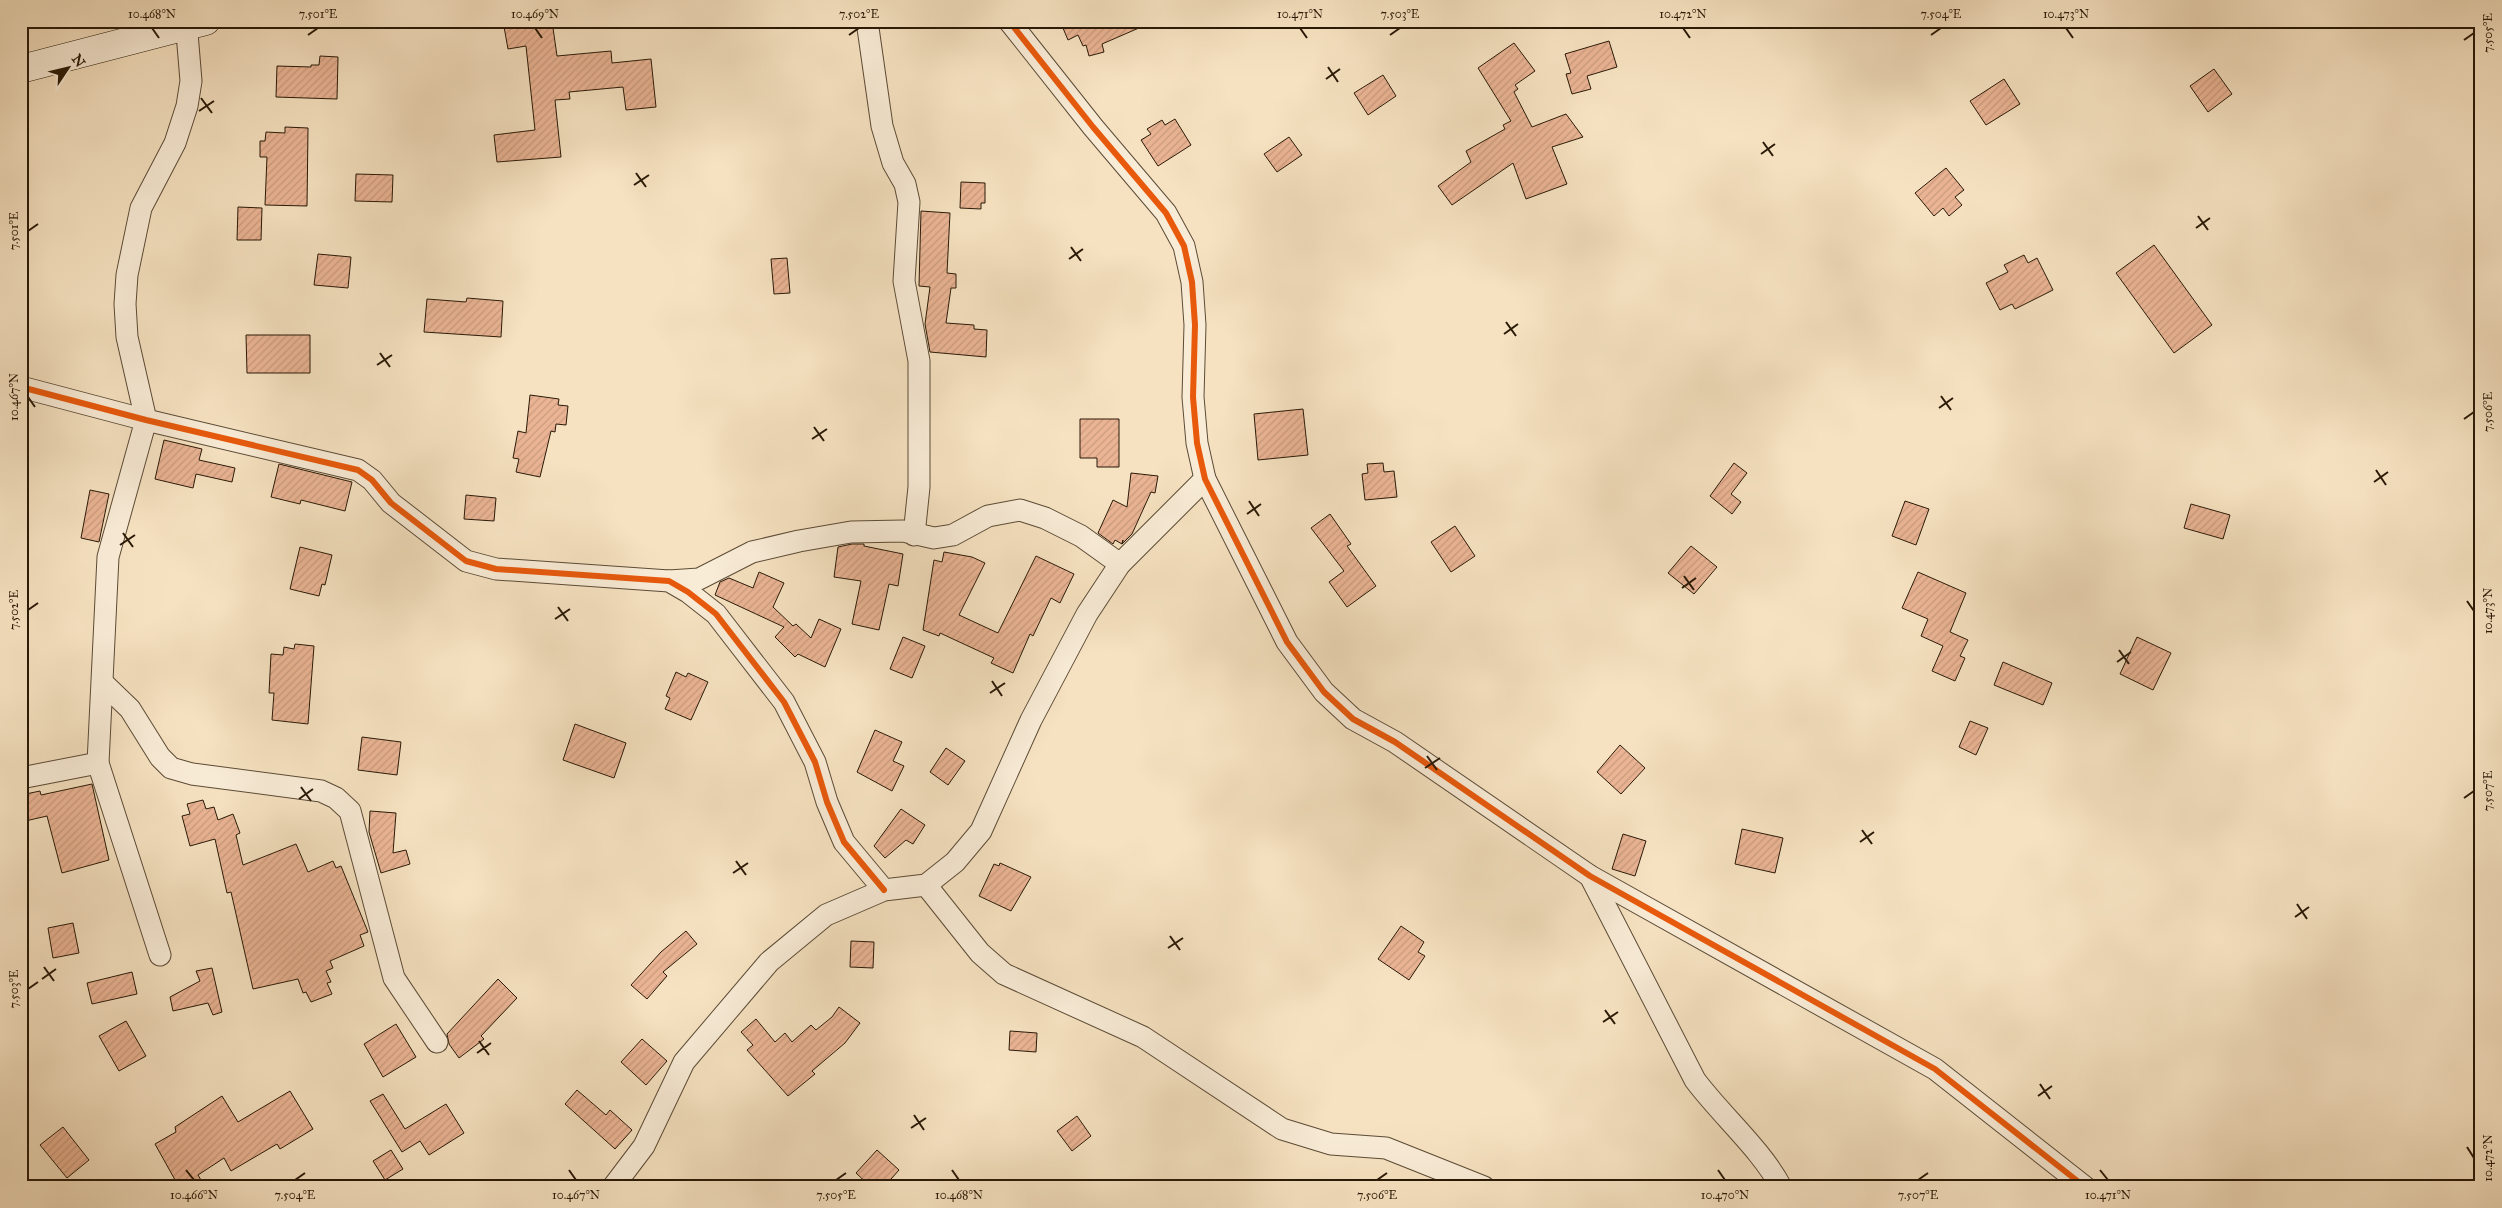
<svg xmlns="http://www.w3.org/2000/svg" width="2502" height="1208" font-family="'IM FELL Great Primer',serif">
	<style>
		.building { fill: url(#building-hatch); stroke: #291907 }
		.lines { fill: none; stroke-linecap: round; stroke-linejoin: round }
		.street-casing { stroke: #5c4b36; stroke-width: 23 }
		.secondary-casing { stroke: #291907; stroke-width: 29 }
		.street { stroke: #f9ecd7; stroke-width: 21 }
		.secondary { stroke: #f9ecd7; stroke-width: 28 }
		.cycleway-casing { stroke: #f9ecd7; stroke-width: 9 }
		.cycleway { stroke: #e8590c; stroke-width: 6 }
		.ticks { fill: none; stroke: #291907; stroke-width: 2 }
		.neatline { fill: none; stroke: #291907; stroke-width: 2 }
		.ticks-label { font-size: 12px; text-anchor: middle; fill: #291907 }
	</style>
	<defs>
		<pattern id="building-hatch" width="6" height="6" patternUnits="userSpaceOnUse" patternTransform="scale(1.25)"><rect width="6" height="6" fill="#ebb595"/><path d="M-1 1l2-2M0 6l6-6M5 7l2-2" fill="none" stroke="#ca9b7f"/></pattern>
	</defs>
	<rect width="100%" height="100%" fill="#f6e2c1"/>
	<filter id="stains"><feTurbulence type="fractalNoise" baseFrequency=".004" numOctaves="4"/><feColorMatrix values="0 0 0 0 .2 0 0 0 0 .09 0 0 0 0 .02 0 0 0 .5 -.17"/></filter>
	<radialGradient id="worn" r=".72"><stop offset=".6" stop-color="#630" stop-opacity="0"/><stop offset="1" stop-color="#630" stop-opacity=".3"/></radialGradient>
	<g class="building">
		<polygon points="503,21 552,21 557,56 611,51 612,63 651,59 656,107 626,110 623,87 569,92 570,99 555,100 561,157 497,162 494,135 535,130 526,46 508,49"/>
		<polygon points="1060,21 1155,21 1102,44 1104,52 1089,56 1086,45 1083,46 1078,35 1068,40"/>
		<polygon points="1609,41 1617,67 1587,76 1591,89 1572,94 1566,74 1571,73 1565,54"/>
		<polygon points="1514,43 1535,71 1515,85 1518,89 1514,92 1532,127 1566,114 1583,137 1552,147 1567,184 1526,199 1513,163 1452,205 1438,186 1471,162 1466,151 1505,129 1503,125 1511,121 1478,68"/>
		<polygon points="320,56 338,57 337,99 276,97 277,66 311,67 311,65 319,65"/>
		<polygon points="2214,69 2232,94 2208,112 2190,86"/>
		<polygon points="1383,75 1396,96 1368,115 1354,93"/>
		<polygon points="2004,79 2020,104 1986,125 1970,101"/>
		<polygon points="1175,119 1191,145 1158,166 1141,140 1151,134 1147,129 1162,120 1165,125"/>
		<polygon points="285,127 308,128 307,206 265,205 267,157 260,157 260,141 265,141 266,132 285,133"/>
		<polygon points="1289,137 1302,155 1277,172 1264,154"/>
		<polygon points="1946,168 1964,190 1955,197 1962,205 1949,216 1943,208 1934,216 1915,193"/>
		<polygon points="356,174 393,175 392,202 355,201"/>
		<polygon points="961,182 985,183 985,203 981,203 981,209 960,208"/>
		<polygon points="238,207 262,208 261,240 237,240"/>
		<polygon points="921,211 950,213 947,273 956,274 956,288 951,288 946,323 974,325 974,329 987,330 986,357 930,352 925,324 930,287 919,286"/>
		<polygon points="2154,245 2212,325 2174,353 2116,273"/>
		<polygon points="318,254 351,257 348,288 314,285"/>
		<polygon points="2024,255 2028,263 2037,258 2053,290 2015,309 2012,304 2000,310 1986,283 2008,272 2004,265"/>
		<polygon points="787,258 790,293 774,294 771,259"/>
		<polygon points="467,298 503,301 501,337 424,332 427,299 466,302"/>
		<polygon points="246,335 310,335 310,373 247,373"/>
		<polygon points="530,395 559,399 558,405 568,406 566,425 556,424 555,432 551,431 540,477 516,472 519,459 513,458 518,431 526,433"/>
		<polygon points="1303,409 1308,455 1258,460 1254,414"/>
		<polygon points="1080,419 1119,419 1119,467 1097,467 1097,458 1080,458"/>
		<polygon points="164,440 202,449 199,460 235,468 232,482 196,474 193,488 155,479"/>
		<polygon points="1383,463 1384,472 1394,471 1397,497 1365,500 1362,474 1368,473 1367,464"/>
		<polygon points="1734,463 1747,473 1731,494 1741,502 1732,514 1710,496"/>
		<polygon points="279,464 352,482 345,511 301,500 300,504 271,497"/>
		<polygon points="1131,473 1158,476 1155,493 1151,492 1132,534 1122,544 1123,540 1122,544 1115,540 1113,544 1098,533 1113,500 1127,507"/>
		<polygon points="90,490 109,494 99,542 81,538"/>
		<polygon points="466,495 496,498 494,521 464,519"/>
		<polygon points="1905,501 1929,509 1916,545 1892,536"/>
		<polygon points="2191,504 2230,515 2223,539 2184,528"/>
		<polygon points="1330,514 1351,544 1347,546 1376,586 1347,607 1329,582 1344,571 1311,528"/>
		<polygon points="1455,526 1475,556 1451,572 1431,542"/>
		<polygon points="852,544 864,544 864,546 903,554 898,586 889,584 879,630 852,624 861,581 834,577 838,547"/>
		<polygon points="1691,546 1717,567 1694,594 1668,573"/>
		<polygon points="300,547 332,555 325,585 322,584 319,596 290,589"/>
		<polygon points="944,552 972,557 985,563 959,615 998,633 1036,556 1074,574 1060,603 1051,598 1033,636 1030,634 1013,673 991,663 994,658 940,633 939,636 923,630 934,560 942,562"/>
		<polygon points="759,572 784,583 773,607 793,626 796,624 811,638 819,619 841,629 825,667 798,654 795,657 775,637 784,627 715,595 720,582 729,578 753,588"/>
		<polygon points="1918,572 1966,593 1950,632 1968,640 1960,656 1965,658 1955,681 1932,671 1943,646 1921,636 1928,619 1902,608"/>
		<polygon points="903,637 925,646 912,678 890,669"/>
		<polygon points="2137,637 2171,653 2153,690 2120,674"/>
		<polygon points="295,644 314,646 308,724 272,720 274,693 269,693 271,654 283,655 284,647 294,649"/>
		<polygon points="2003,662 2052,683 2043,705 1994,685"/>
		<polygon points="676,672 686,677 688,673 708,682 691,720 665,709 670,698 666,696"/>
		<polygon points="1970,721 1988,728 1976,755 1959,747"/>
		<polygon points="575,724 626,743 614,778 563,760"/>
		<polygon points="875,730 902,742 893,761 904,766 892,791 857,772"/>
		<polygon points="362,737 401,742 397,775 358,770"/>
		<polygon points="1620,745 1645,768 1621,794 1597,772"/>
		<polygon points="946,748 965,761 948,785 930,772"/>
		<polygon points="92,784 109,860 62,873 47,816 21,822 21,795 40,791 41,795"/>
		<polygon points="203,800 206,809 214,807 218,820 233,814 240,833 236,835 243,865 296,844 308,872 333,861 336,868 341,866 368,932 360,935 364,946 330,961 333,968 326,971 331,982 327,983 332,994 311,1002 306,992 303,993 298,979 253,989 231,892 227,893 215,839 190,846 182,816 190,814 187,804"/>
		<polygon points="901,809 925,825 913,844 906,840 885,858 874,846"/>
		<polygon points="370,811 396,813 393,853 406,850 410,864 381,873 369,832"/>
		<polygon points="1742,829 1783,838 1775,873 1735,864"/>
		<polygon points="1623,834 1646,841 1635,876 1612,869"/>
		<polygon points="1000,863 1031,877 1011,911 979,896 994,864 999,866"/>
		<polygon points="73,923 79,953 53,958 48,928"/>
		<polygon points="1401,926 1424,942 1418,952 1425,956 1409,980 1378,959"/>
		<polygon points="686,931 697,944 663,972 667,976 647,999 631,985 661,952"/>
		<polygon points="851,941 874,942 873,968 850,967"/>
		<polygon points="212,968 222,1012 213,1015 208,1003 173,1011 170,997 200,981 196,971"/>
		<polygon points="132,972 137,994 92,1004 87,983"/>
		<polygon points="498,979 517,998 481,1036 484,1039 459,1058 449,1044 447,1034"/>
		<polygon points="839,1007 860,1023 845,1043 812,1071 815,1074 788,1096 747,1050 753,1045 741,1032 756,1019 775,1042 785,1033 792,1042 811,1025 816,1030 832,1017"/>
		<polygon points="126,1021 146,1056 119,1071 99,1036"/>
		<polygon points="396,1024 416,1057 383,1077 364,1044"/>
		<polygon points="1010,1031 1037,1033 1036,1052 1009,1050"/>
		<polygon points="642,1039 667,1061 646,1085 621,1062"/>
		<polygon points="577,1090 606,1115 610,1110 632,1130 615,1149 565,1104"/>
		<polygon points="290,1091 313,1129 280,1149 277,1144 231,1171 224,1158 198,1175 205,1187 179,1187 155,1144 176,1132 175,1127 222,1096 238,1122"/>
		<polygon points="383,1094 405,1129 446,1104 464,1133 429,1155 420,1141 402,1152 370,1101"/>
		<polygon points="1077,1116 1091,1136 1072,1151 1057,1131"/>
		<polygon points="63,1127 89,1160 67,1178 40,1145"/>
		<polygon points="391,1150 403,1169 385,1180 373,1161"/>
		<polygon points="877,1150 899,1170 884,1187 871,1187 856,1173"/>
	</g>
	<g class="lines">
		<defs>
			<g id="street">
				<polyline points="867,21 882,126 893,163 905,184 909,202 904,281 919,361 919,487 914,535"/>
				<polyline points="1009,21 1093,127 1166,213 1184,246 1192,282 1195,325 1193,397 1197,443 1205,479 1287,642 1324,692 1353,719 1395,742 1590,876 1935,1069 2085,1187"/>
				<polyline points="21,387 146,420 358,470 372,480 391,503 466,561 496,569 669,581 688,592 716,614 784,702 815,762 827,802 844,842 884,890"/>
				<polyline points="669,581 699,579 752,552 799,541 851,532 903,531 934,538 953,535 988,516 1020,510 1045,518 1081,536 1120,564"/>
				<polyline points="103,683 130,709 160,757 171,768 192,774 321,791 336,798 350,811 394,978 437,1042"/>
				<polyline points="21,778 98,763"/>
				<path d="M1590,876L1695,1080C1721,1115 1761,1149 1781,1187"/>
				<polyline points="926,885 980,953 1004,974 1143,1037 1282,1129 1331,1144 1386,1148 1484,1187"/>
				<polyline points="160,955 98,763 108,557 146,420 127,337 125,304 127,275 141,208 175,143 187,106 191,81 186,21"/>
				<polyline points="613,1187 644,1146 684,1062 769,962 826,915 884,890 926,885 955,862 981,831 1031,720 1087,614 1120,564 1205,479"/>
			</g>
			<polyline id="secondary" points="21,69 206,21"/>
		</defs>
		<use href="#street" class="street-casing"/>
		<use href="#secondary" class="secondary-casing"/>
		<use href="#street" class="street"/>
		<use href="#secondary" class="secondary"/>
		<defs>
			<g id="cycleway">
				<polyline points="1009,21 1093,127 1166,213 1184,246 1192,282 1195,325 1193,397 1197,443 1205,479 1287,642 1324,692 1353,719 1395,742 1590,876 1935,1069 2085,1187"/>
				<polyline points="21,387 146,420 358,470 372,480 391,503 466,561 496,569 669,581 688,592 716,614 784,702 815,762 827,802 844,842 884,890"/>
			</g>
		</defs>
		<use href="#cycleway" class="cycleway-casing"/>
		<use href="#cycleway" class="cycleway"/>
	</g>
	<path class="ticks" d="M152,28L159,38M535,28L542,38M1300,28L1307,38M1683,28L1690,38M2066,28L2073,38M308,35L318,28M849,35L859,28M1390,35L1400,28M1931,35L1941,28M2464,40L2474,33M1328,67L1338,82M1326,79L1340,69M201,98L212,113M199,111L214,101M1763,142L1773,156M1761,154L1775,144M636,173L646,187M634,185L649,175M2198,216L2208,230M2196,228L2210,218M28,231L38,224M1071,247L1081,261M1069,259L1083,249M1506,322L1516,336M1504,334L1518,324M380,353L390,367M377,365L392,355M1941,396L1951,410M28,397L35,407M1939,408L1953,398M2464,419L2474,412M814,427L824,441M812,439L827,429M2376,470L2386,485M2374,482L2388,472M1249,501L1259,516M1247,514L1261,504M123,533L133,547M120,545L135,535M1684,576L1694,590M1682,588L1696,578M2467,601L2474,611M558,607L568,621M28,610L38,603M555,619L570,609M2119,650L2129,664M2117,662L2131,652M992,681L1002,696M990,693L1005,683M1427,756L1437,770M1425,768L1440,758M301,787L311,801M2464,798L2474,791M299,799L313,789M1862,830L1872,844M1860,842L1874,832M736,861L746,875M733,873L748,863M2297,904L2307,919M2295,917L2309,907M1170,936L1180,950M1168,948L1183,938M44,967L54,981M42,979L56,969M28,989L38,982M1605,1010L1615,1024M1603,1022L1618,1012M479,1041L489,1055M477,1053L491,1043M2040,1084L2050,1099M2038,1096L2052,1086M914,1115L924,1130M911,1128L926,1118M2467,1147L2474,1158M186,1170L194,1180M569,1170L576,1180M952,1170L959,1180M1718,1170L1725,1180M2100,1170L2108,1180M295,1180L305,1173M836,1180L846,1173M1377,1180L1387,1173M1918,1180L1928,1173"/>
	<rect width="2502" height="1208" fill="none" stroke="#f6e2c1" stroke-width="55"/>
	<g transform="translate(68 68) rotate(55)" stroke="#f9ecd7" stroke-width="4" paint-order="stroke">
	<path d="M0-4L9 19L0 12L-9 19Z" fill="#291907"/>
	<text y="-8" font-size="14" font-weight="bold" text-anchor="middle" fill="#291907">N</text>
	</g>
	<rect x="28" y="28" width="2446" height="1152" class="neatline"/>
	<g class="ticks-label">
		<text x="152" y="18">10.468°N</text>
		<text x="318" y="18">7.501°E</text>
		<text x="535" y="18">10.469°N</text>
		<text x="859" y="18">7.502°E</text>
		<text x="1300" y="18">10.471°N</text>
		<text x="1400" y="18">7.503°E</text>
		<text x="1683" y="18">10.472°N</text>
		<text x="1941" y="18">7.504°E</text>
		<text x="2066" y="18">10.473°N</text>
		<text transform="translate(2488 33) rotate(-90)" y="4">7.505°E</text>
		<text transform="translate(14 231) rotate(-90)" y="4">7.501°E</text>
		<text transform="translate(14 397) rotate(-90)" y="4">10.467°N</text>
		<text transform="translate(2488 412) rotate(-90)" y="4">7.506°E</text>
		<text transform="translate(14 610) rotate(-90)" y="4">7.502°E</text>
		<text transform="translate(2488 611) rotate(-90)" y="4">10.473°N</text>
		<text transform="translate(2488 791) rotate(-90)" y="4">7.507°E</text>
		<text transform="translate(14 989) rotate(-90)" y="4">7.503°E</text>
		<text transform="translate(2488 1158) rotate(-90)" y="4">10.472°N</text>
		<text x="194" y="1199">10.466°N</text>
		<text x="295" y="1199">7.504°E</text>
		<text x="576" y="1199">10.467°N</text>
		<text x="836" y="1199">7.505°E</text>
		<text x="959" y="1199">10.468°N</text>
		<text x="1377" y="1199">7.506°E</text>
		<text x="1725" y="1199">10.470°N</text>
		<text x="1918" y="1199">7.507°E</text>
		<text x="2108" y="1199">10.471°N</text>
	</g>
	<rect width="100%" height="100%" filter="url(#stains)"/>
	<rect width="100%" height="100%" fill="url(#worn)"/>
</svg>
